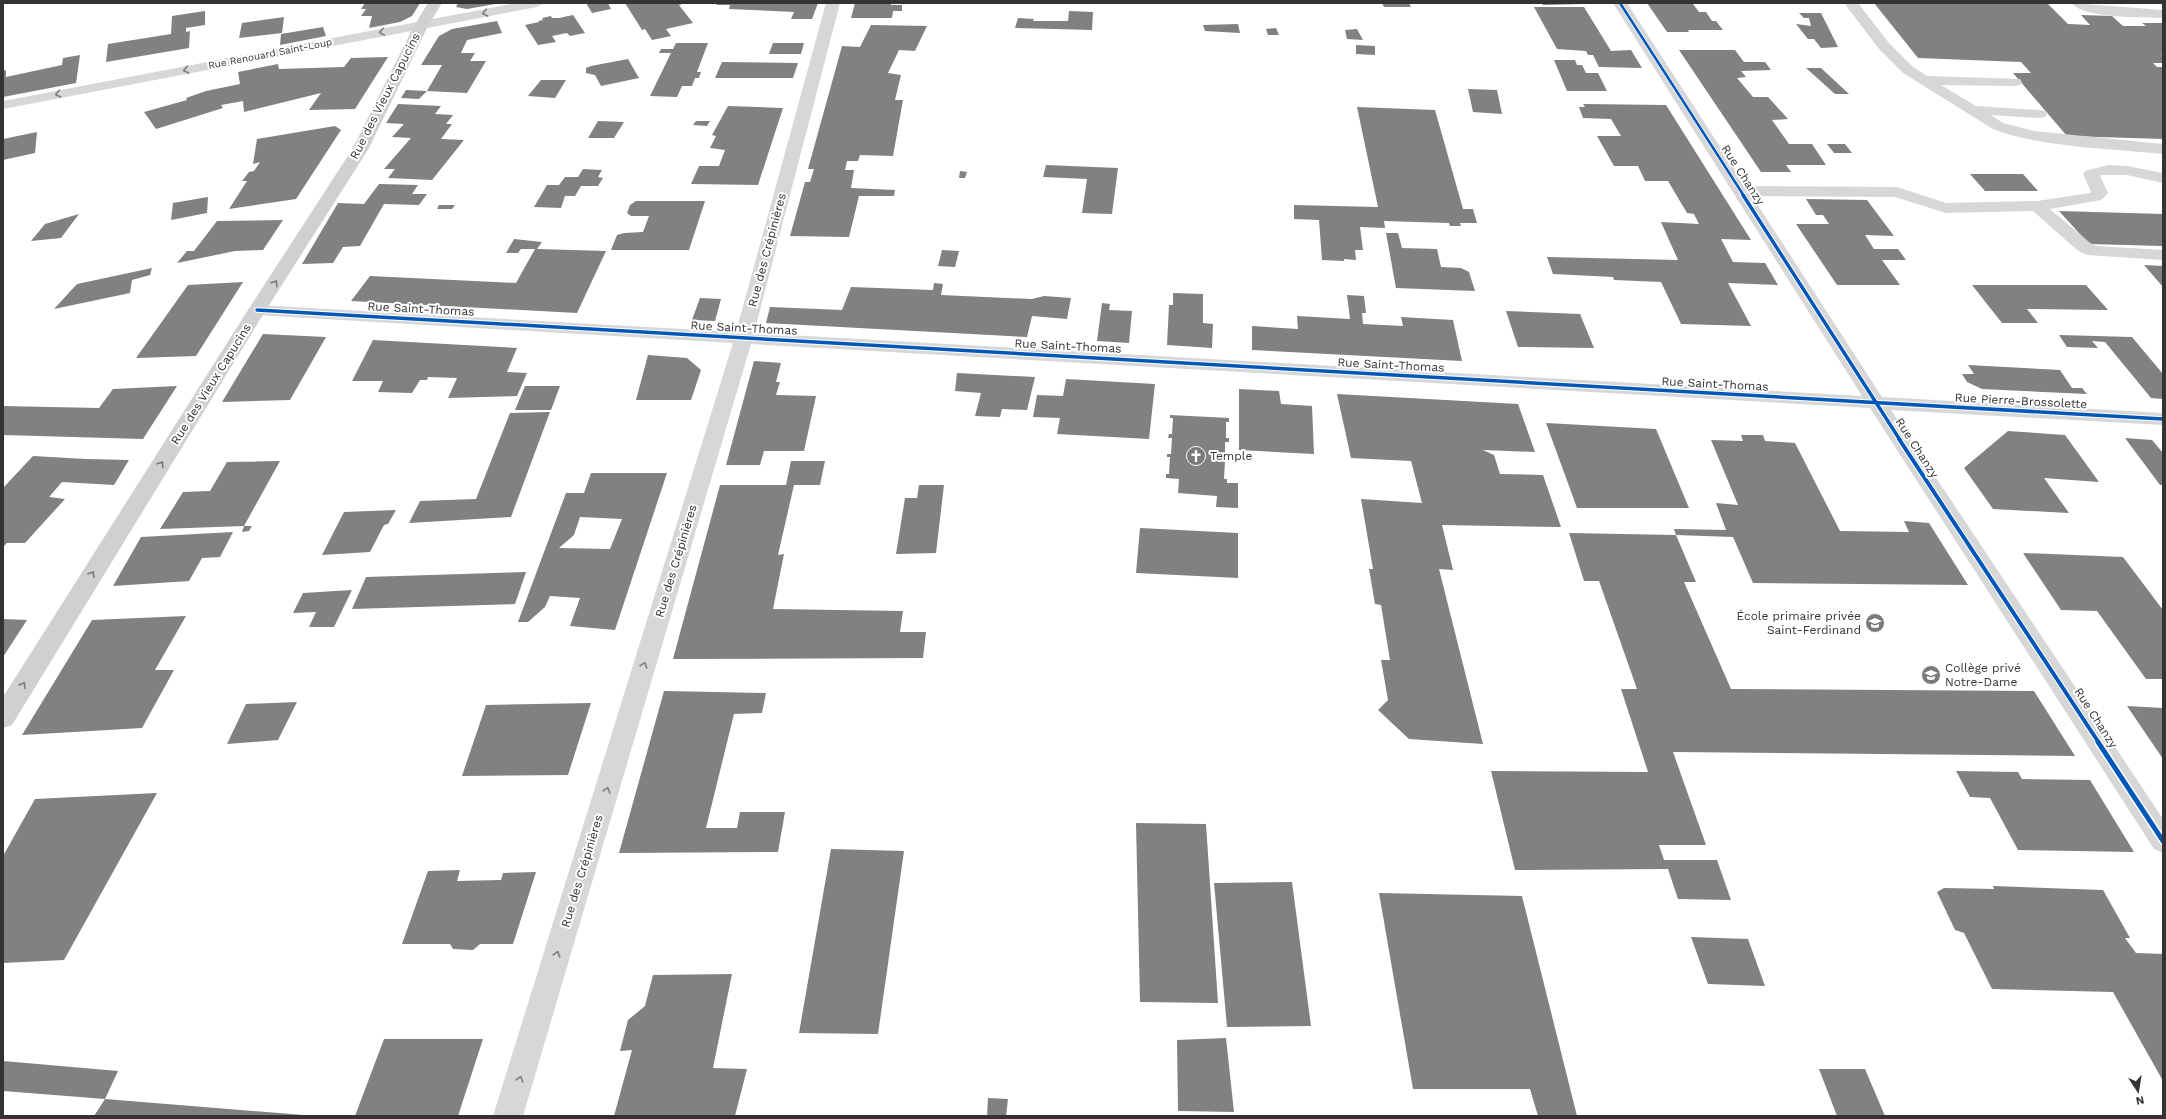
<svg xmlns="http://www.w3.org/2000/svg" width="2166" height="1119" font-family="'Work Sans',sans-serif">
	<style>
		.building { fill: #818181; fill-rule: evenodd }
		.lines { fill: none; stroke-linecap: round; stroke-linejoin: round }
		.lane { fill: #d7d7d7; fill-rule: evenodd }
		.street { fill: #d7d7d7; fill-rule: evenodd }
		.secondary { fill: #d0d0d0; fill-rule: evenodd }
		.cycleway-far3-casing { stroke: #fff; stroke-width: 4 }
		.cycleway-far2-casing { stroke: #fff; stroke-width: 5.5 }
		.cycleway-far1-casing { stroke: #fff; stroke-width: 6 }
		.cycleway-casing { stroke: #fff; stroke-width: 8 }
		.cycleway-far3 { stroke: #0057b8; stroke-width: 2.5 }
		.cycleway-far2 { stroke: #0057b8; stroke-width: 3.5 }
		.cycleway-far1 { stroke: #0057b8; stroke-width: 4 }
		.cycleway { stroke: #0057b8; stroke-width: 5 }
		.oneway { stroke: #7d7d7d }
		.oneway2 { stroke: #7a7a7a }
		.labels { text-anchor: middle; stroke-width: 4; stroke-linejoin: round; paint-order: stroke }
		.far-street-label { font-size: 10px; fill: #333; stroke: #fff }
		.street-label { font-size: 12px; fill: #333; stroke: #fff }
		.poi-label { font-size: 12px; fill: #333; stroke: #fff; text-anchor: start }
	</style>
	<rect width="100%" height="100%" fill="#fff"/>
	<g class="building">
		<polygon points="365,3 420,3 412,16 400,22 369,28 372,16 361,16 366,9 361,9"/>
		<polygon points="458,3 495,3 495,4 467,9 456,7"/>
		<polygon points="586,3 608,3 611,9 592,13"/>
		<polygon points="625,3 686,3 679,5 693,23 666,29 671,36 652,40 645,29 642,30"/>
		<polygon points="715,3 818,3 812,19 791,19 794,12 729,9 730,5 717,5"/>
		<polygon points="855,3 891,3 891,5 902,5 902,11 893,11 892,18 851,18"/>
		<polygon points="1382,3 1409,3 1411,7 1384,7"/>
		<polygon points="1542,3 1583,3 1583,4 1543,5"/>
		<polygon points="1647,3 1693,4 1699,12 1706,12 1712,21 1716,21 1723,30 1688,30 1689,32 1667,32"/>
		<polygon points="1874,3 2047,3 2068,24 2090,25 2081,15 2112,16 2123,26 2146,26 2142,23 2163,23 2163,54 2161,54 2163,56 2163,63 2153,63 2157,67 2163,67 2163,139 2067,136 2013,73 2031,73 2021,62 1918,58"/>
		<polygon points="1534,7 1584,7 1611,51 1631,50 1642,68 1599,67 1593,55 1588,55 1586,51 1557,49"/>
		<polygon points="205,11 205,25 186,28 186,32 190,31 189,48 106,62 108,44 171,34 172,16"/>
		<polygon points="1069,11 1093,12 1092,30 1015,28 1018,18 1034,19 1033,21 1068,21"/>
		<polygon points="1799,13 1821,13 1838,47 1821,48 1814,39 1808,39 1796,24 1811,26 1809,18 1804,18"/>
		<polygon points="573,15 585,33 570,36 567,33 552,36 556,42 538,45 525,25 539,22 538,21 543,20 542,18 551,16 552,18 559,18"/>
		<polygon points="284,17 282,33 239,38 242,23"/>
		<polygon points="497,21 502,33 467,40 461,53 475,53 470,61 486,61 467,93 427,91 419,99 401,98 406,90 427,91 442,65 421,65 439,36 452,29"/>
		<polygon points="1238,24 1240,33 1205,31 1203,25"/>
		<polygon points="871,25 927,26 915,51 899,50 888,73 901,75 895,100 903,100 893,156 860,155 858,161 847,161 845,170 854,170 851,188 895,190 894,196 859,196 849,237 790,236 805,182 810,182 814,169 808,169 842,46 860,47"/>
		<polygon points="323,27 326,36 280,45 281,34"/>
		<polygon points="1276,28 1279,35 1268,35 1266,29"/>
		<polygon points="1357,29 1363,40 1347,39 1345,30"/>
		<polygon points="676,43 708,43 697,72 701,72 699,78 695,78 692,86 682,86 677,97 650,96 671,53 659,53 661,49 673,49"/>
		<polygon points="773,43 804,43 801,54 769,54"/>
		<polygon points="1356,45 1375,46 1375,55 1356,54"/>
		<polygon points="1679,50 1735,50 1744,62 1765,62 1771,70 1741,71 1746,77 1737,78 1753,97 1768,97 1788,119 1772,120 1789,144 1812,144 1826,165 1786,165 1791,172 1761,172"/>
		<polygon points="80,55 76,83 3,97 3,71 6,70 6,77 62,65 63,58"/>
		<polygon points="388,57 355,109 309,110 321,93 244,112 243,101 221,105 223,108 156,129 144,112 187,100 186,98 206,91 240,84 238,72 278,64 279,69 344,67 351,58"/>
		<polygon points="628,59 639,78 601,86 595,75 586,73 586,68 591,66"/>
		<polygon points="1554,60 1575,60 1577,65 1582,65 1586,73 1598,73 1607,91 1567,91"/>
		<polygon points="722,62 798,63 793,78 715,78"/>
		<polygon points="1806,68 1821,68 1849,94 1835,94"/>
		<polygon points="541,80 566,80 555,98 528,96"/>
		<polygon points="1468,89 1497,90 1502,114 1473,112"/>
		<polygon points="398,104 441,106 435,114 453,115 446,124 452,124 441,139 464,140 432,180 388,178 395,169 384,169 411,138 392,137 404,124 386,123"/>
		<polygon points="1583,104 1666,105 1751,240 1721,239 1733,262 1765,263 1778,285 1728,283 1751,326 1681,324 1661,282 1614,280 1613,277 1553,274 1547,257 1678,260 1661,222 1699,224 1694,214 1687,213 1668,181 1645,181 1638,166 1614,166 1597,136 1621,136 1611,119 1583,118 1579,107 1585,107"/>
		<polygon points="728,106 783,108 758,185 691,184 699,166 719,166 725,150 710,148 716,136 712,135"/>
		<polygon points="1357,107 1435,110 1463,209 1473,209 1477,223 1460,223 1461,226 1450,226 1449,223 1384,221 1385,228 1360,227 1363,250 1355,250 1356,260 1344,259 1344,261 1322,260 1319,220 1294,219 1294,205 1378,207"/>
		<polygon points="598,121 624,122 614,138 588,138"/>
		<polygon points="696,121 710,121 707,126 693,125"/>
		<polygon points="335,126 341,130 296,199 229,209 247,181 242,181 249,172 254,171 260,162 253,164 257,139"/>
		<polygon points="37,132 35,153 3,160 3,139"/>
		<polygon points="1827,144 1845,144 1852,153 1834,153"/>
		<polygon points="1046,165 1118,168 1112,214 1082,213 1087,179 1043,177"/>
		<polygon points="583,169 602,170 598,177 603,178 598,186 581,186 575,196 565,196 561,208 534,207 547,185 559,185 565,177 578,177"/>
		<polygon points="960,171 967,172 965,178 959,178"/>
		<polygon points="1970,174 2023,174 2038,191 1985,191"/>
		<polygon points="379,184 418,185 412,194 427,194 419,205 384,204 360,246 343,247 333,263 302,264 338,203 364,204"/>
		<polygon points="208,197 207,213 171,220 173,203"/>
		<polygon points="1806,199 1867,200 1894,236 1865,235 1874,249 1898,249 1906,260 1882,260 1900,285 1837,285 1796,224 1829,224 1823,215 1816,215"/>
		<polygon points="636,201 705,201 689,250 611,250 617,235 624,233 643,232 649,216 631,216 627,213 630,205"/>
		<polygon points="439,205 455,205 452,209 437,209"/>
		<polygon points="2059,211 2163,214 2163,246 2089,244"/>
		<polygon points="79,214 61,238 31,241 45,224"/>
		<polygon points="283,220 263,250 235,251 177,263 187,251 194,251 217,221"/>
		<polygon points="1386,233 1398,233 1402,248 1437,249 1441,267 1461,268 1469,272 1475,291 1396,288"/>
		<polygon points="514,239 542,242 537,249 606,251 577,313 351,301 370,276 516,283 535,249 521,249 518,253 506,253"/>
		<polygon points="942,250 959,251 955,267 938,266"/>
		<polygon points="2144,265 2163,266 2163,287"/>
		<polygon points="152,268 150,275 132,280 130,293 54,309 77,284"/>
		<polygon points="243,282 196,356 136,358 188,285"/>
		<polygon points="934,283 943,284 941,295 1032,299 1044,296 1071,298 1067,319 1032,316 1027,337 766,323 770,307 842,310 851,287 933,290"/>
		<polygon points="1972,285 2086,285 2108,310 2027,309 2038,323 2002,323"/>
		<polygon points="1173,293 1203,294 1203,323 1213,324 1212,348 1167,345 1169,305 1173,305"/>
		<polygon points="1347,295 1364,296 1366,313 1362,313 1363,324 1403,326 1401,317 1453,320 1462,361 1252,350 1252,326 1298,329 1297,316 1350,319"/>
		<polygon points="700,298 721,299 715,321 692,320"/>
		<polygon points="1102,303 1110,304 1109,310 1132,311 1129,343 1097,341"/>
		<polygon points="1506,311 1580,314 1594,348 1518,347"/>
		<polygon points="263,334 326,337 290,400 222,402"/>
		<polygon points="2059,335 2132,337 2163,374 2163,399 2151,398 2105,342 2092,341 2098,348 2067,347"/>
		<polygon points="373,340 517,348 507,372 527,373 517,396 448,398 457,378 428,377 427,380 420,380 412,393 378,392 383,381 352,381"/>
		<polygon points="648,355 687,358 701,370 691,400 636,400"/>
		<polygon points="754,361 781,363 776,382 780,382 776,395 816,396 804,451 764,451 760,465 726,465"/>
		<polygon points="1968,365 2060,370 2072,388 2082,388 2087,394 1982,389 1967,382 1962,374 1974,374"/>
		<polygon points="957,373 1035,377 1027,410 1002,409 1000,417 975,416 981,393 955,391"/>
		<polygon points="1066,379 1155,384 1149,439 1057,434 1060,418 1033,417 1037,395 1063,396"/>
		<polygon points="177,386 143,439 3,435 3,406 99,408 113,389"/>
		<polygon points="525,386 560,386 551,410 515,410"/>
		<polygon points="1239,389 1279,391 1281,404 1312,406 1314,454 1239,450"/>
		<polygon points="1337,394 1518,404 1535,452 1483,450 1494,455 1500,474 1543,475 1561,527 1442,525 1453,570 1439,569 1483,744 1409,739 1378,710 1388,700 1381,660 1390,660 1381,605 1375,604 1369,569 1373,569 1361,499 1422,503 1411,461 1351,458"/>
		<polygon points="550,412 511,517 409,523 420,501 476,499 510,413"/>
		<polygon points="1170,415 1229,418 1229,422 1226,422 1226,438 1229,438 1229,442 1225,442 1225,458 1228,458 1228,461 1225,461 1224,479 1227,479 1227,483 1238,483 1238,508 1216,507 1217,496 1178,493 1179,479 1166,478 1166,474 1169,474 1170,457 1167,457 1167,454 1171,454 1172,438 1168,438 1169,434 1172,434 1173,418 1170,418"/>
		<polygon points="1546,423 1656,429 1689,508 1577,508"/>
		<polygon points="2008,431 2065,435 2099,482 2044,478 2069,513 1993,509 1964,468"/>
		<polygon points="1741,435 1763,435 1765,441 1795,443 1840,531 1909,532 1904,521 1929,523 1968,585 1753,583 1733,537 1676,535 1696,582 1684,582 1731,689 2034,691 2075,756 1673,752 1706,845 1659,845 1664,860 1717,860 1731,900 1678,899 1668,869 1515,870 1491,771 1648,772 1621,689 1637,689 1599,581 1584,581 1569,533 1676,535 1674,529 1726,530 1716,503 1738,505 1711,440 1743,441"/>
		<polygon points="2125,438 2152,440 2163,453 2163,485 2160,485"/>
		<polygon points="33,456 86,459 129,460 114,485 62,482 49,497 65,499 25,543 7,543 3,547 3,488"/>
		<polygon points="280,461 244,526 252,526 249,531 242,532 244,526 160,529 183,492 210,491 227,462"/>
		<polygon points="791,461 825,461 820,485 794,485 778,555 784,554 773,609 903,611 900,632 926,632 923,658 673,659 720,485 786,485"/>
		<path d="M591,473H667L615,630L570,626L580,598L550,596L545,607L528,622H518L566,493H584ZM580,517L622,519L610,549L559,548L574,535Z"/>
		<polygon points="919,485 944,485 936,553 896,554 905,498 917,498"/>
		<polygon points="396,510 388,524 384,525 370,552 322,555 344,512"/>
		<polygon points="1140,528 1238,533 1238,578 1136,573"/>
		<polygon points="233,532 220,557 202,558 189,581 113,586 141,537"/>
		<polygon points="2023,553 2123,557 2163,610 2163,679 2146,679 2097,611 2061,610"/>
		<polygon points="526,572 515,604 352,609 366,577"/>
		<polygon points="352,590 334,627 309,627 316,612 293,613 303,593"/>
		<polygon points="186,616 155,670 174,670 142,728 22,735 92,620"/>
		<polygon points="3,619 27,620 3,657"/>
		<polygon points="664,691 766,693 762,713 734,714 706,828 737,828 740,812 785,812 778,852 619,853"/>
		<polygon points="297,702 278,740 227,744 246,704"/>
		<polygon points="591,703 568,775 462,776 486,705"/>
		<polygon points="2127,706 2163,708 2163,759"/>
		<polygon points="1956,771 2018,772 2022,779 2090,780 2134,852 2018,850 1990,798 1970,797"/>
		<polygon points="157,793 64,960 3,963 3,856 35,799"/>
		<polygon points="1136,823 1206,824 1218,1003 1140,1002"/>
		<polygon points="831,849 904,851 878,1034 799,1033"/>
		<polygon points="460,870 457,881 501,880 503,873 536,872 513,944 480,944 473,950 453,949 450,944 402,944 428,871"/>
		<polygon points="1292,882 1311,1026 1227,1027 1214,883"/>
		<polygon points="1993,886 2103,890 2130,938 2125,938 2136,953 2163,954 2163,1081 2113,992 1992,989 1964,933 1955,930 1937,892 1944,888 1994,889"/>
		<polygon points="1379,893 1522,896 1577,1116 1538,1116 1530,1089 1413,1089"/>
		<polygon points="1691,937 1748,939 1765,986 1708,984"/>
		<polygon points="732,974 713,1068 747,1069 735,1116 614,1116 632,1050 620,1051 628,1020 645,1006 653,975"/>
		<polygon points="1226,1038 1234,1112 1178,1111 1177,1040"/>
		<polygon points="384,1039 483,1039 458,1116 355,1116"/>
		<polygon points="3,1061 118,1071 105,1099 316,1116 94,1116 105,1099 3,1091"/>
		<polygon points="1819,1069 1865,1069 1885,1116 1837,1116"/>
		<polygon points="988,1098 1008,1099 1006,1116 987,1116"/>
	</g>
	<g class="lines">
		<g class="lane">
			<path d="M1844,3H1858L1889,43L1913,67L1927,76L2020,79L2022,82L2020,85L2015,86L1941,85L1976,106L2040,110L2045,111L2047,114L2045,117L2040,118L1991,115L2003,123L2034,131L2163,144V154C2110,148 2042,148 1993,129L1903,73L1879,49Z"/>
			<path d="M2072,3L2163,10V18C2144,17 2083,19 2072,3Z"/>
			<polygon points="2108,165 2127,166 2163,173 2163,183 2127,175 2102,175 2100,176 2108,193 2101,200 2050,209 2089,242 2096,246 2163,250 2163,260 2087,255 2077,250 2033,211 1946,213 1895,197 1741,196 1735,194 1733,191 1735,188 1741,186 1897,187 1946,203 2037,201 2090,193 2091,192 2083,174 2085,171"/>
		</g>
		<g class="street">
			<polygon points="516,3 544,3 537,7 3,109 3,101"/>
			<polygon points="826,3 840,3 754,333 1862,396 1613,3 1627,3 1882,397 2163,413 2163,425 1891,410 2163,819 2163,853 2154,849 1870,408 751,344 523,1116 493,1116 733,343 257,315 251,314 248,310 251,306 257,305 736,332"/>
		</g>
		<polygon class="secondary" points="428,3 442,3 428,26 369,148 266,310 12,725 3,728 3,697 248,310 353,148 414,26"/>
		<defs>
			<polyline id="cycleway-far3" points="1620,3 1744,196"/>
			<g id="cycleway-far2">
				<polyline points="1743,195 1900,440"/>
				<polyline points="257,310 2163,419"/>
			</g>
			<polyline id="cycleway-far1" points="1899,439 2099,743"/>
			<polyline id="cycleway" points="2098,742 2163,841"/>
		</defs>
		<use href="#cycleway-far3" class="cycleway-far3-casing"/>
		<use href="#cycleway-far2" class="cycleway-far2-casing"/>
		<use href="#cycleway-far1" class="cycleway-far1-casing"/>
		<use href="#cycleway" class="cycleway-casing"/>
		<use href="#cycleway-far3" class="cycleway-far3"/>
		<use href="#cycleway-far2" class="cycleway-far2"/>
		<use href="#cycleway-far1" class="cycleway-far1"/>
		<use href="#cycleway" class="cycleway"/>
	</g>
	<defs><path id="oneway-chevron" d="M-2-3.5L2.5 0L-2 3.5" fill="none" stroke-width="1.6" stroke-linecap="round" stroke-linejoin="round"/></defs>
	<g class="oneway">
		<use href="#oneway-chevron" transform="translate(485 13) rotate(169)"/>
		<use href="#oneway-chevron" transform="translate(382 32) rotate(171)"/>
		<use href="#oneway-chevron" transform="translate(186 70) rotate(169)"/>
		<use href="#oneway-chevron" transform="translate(58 94) rotate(169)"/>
		<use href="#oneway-chevron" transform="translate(644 665) rotate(-73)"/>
		<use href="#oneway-chevron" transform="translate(607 790) rotate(-73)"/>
		<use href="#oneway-chevron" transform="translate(557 954) rotate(-73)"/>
		<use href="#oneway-chevron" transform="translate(520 1079) rotate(-73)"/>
	</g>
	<g class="oneway2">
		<use href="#oneway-chevron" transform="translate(275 283) rotate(-57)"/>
		<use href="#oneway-chevron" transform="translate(161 464) rotate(-58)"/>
		<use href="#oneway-chevron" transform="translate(92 574) rotate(-58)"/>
		<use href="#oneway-chevron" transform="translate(23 685) rotate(-59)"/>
	</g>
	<defs>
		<symbol id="church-disc" viewBox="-11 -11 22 22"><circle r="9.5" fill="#7a7a7a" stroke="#fff"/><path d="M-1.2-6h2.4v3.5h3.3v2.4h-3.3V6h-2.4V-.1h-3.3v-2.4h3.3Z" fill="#fff"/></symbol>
		<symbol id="school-disc" viewBox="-11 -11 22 22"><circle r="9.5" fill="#7a7a7a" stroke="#fff"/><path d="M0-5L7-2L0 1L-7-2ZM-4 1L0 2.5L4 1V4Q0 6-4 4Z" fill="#fff"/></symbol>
	</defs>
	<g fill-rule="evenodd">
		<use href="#church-disc" x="1185" y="445" width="22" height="22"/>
		<use href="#school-disc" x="1864" y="612" width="22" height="22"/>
		<use href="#school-disc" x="1920" y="664" width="22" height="22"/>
	</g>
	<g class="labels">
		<g class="far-street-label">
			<text transform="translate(270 53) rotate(-11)" y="4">Rue Renouard Saint-Loup</text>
		</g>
		<g class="street-label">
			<text transform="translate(385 96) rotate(-63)" y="4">Rue des Vieux Capucins</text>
			<text transform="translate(1743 175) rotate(57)" y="4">Rue Chanzy</text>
			<text transform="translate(767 250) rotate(-75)" y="4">Rue des Crépinières</text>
			<text transform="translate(421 309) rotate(3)" y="4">Rue Saint-Thomas</text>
			<text transform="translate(744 328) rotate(3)" y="4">Rue Saint-Thomas</text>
			<text transform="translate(1068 346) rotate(3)" y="4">Rue Saint-Thomas</text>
			<text transform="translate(1391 365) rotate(3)" y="4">Rue Saint-Thomas</text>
			<text transform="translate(211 384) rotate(-58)" y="4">Rue des Vieux Capucins</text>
			<text transform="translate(1715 384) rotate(3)" y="4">Rue Saint-Thomas</text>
			<text transform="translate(2021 401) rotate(3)" y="4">Rue Pierre-Brossolette</text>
			<text transform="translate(1917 448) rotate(57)" y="4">Rue Chanzy</text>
			<text transform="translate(676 561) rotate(-73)" y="4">Rue des Crépinières</text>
			<text transform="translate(2096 718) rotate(57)" y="4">Rue Chanzy</text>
			<text transform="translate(582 871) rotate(-73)" y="4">Rue des Crépinières</text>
		</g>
		<g class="poi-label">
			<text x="1210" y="460">Temple</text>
			<text x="1861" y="620" text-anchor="end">École primaire privée<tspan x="1861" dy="14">Saint-Ferdinand</tspan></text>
			<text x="1945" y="672">Collège privé<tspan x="1945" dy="14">Notre-Dame</tspan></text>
		</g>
	</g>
	<rect width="2166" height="1119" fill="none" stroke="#333333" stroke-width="8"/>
	<g transform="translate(2138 1091) rotate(168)" stroke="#ffffff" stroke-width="3" paint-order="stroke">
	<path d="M0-3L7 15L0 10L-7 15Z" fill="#333333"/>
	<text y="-6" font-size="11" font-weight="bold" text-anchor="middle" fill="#333333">N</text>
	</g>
</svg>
